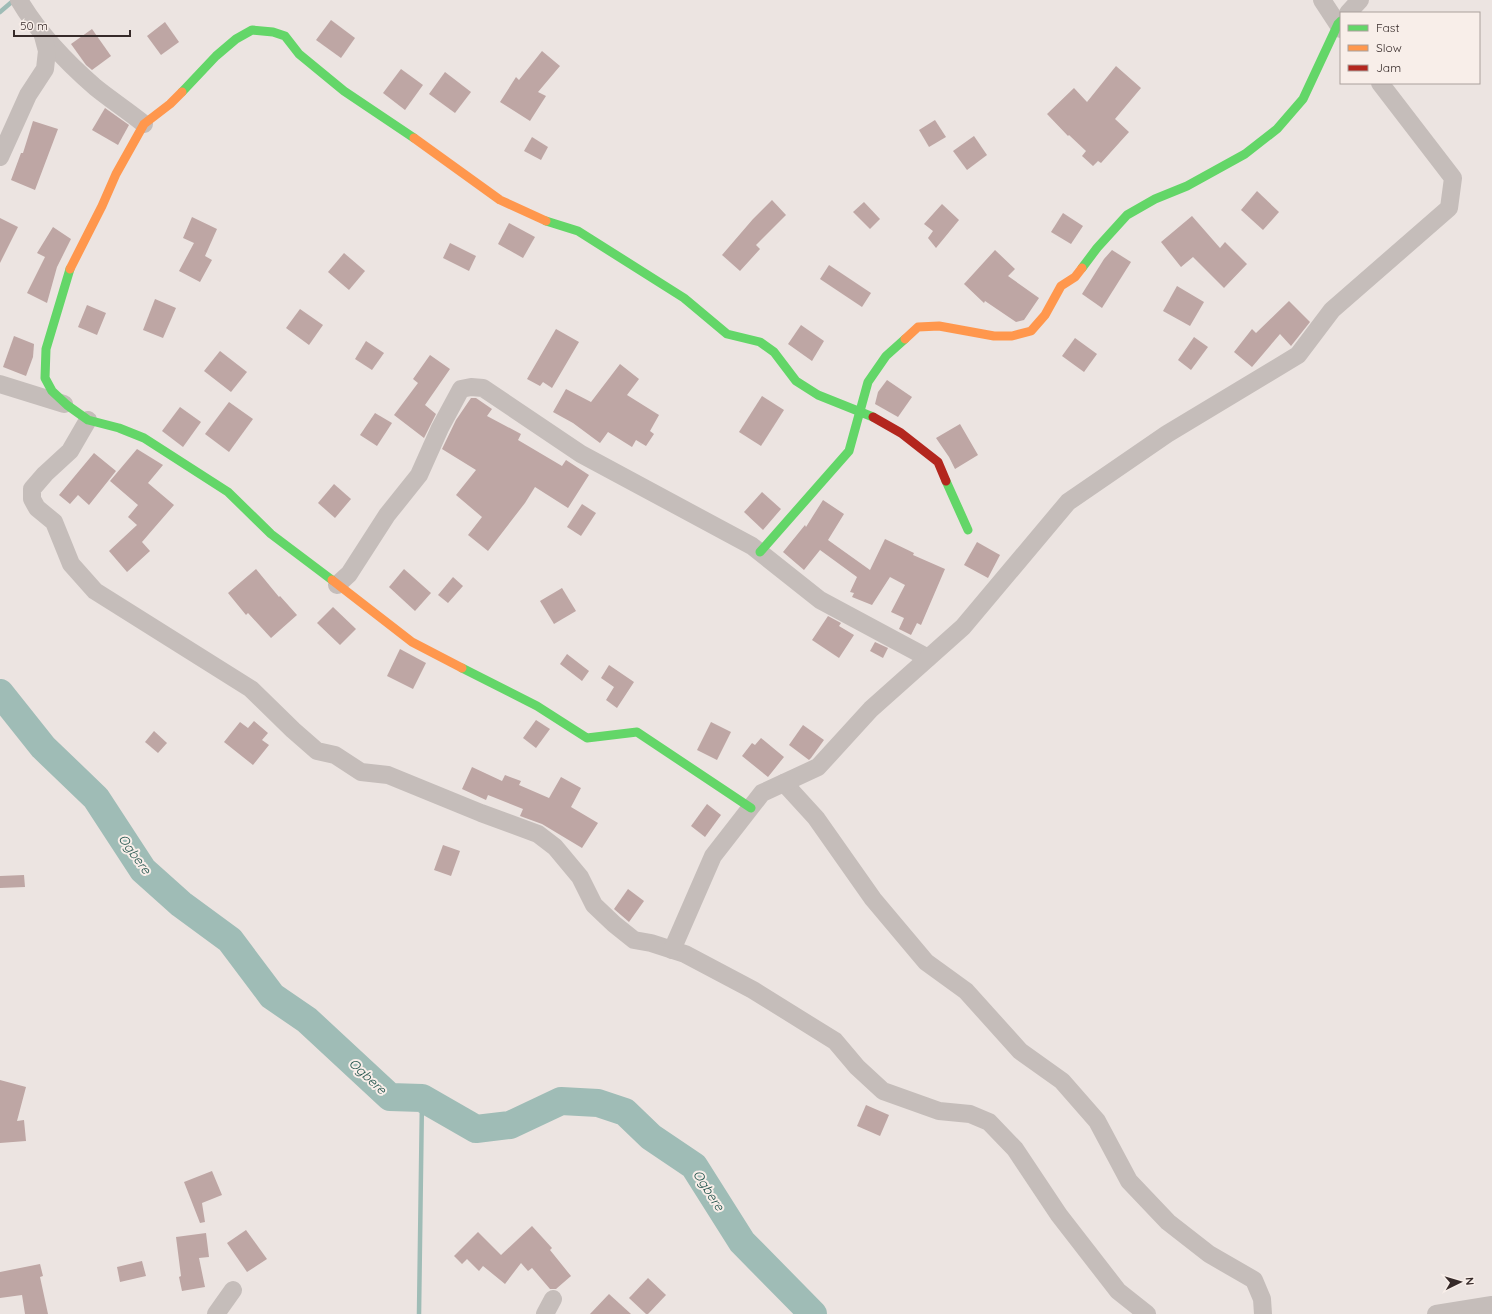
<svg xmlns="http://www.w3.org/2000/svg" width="1492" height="1314" font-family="Quicksand,sans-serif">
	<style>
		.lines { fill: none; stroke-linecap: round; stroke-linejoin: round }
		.stream { stroke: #9fbcb6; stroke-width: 4.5 }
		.river { stroke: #9fbcb6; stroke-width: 28 }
		.building { fill: #bea6a4 }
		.street { stroke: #c5bdba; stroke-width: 18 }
		.fast { stroke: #63d668; stroke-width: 9 }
		.slow { stroke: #ff974d; stroke-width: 9 }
		.jam { stroke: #b3261e; stroke-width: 9 }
		.labels { text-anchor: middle; stroke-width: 4; stroke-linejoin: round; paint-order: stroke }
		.water-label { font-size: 13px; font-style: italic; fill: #22544c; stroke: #f8eee9 }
	</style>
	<rect width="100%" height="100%" fill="#ece4e1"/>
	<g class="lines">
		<g class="stream">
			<polyline points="0,12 14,0"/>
			<polyline points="419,1314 422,1098"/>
		</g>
		<polyline class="river" points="0,693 43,747 96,798 143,870 181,904 230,940 272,996 307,1020 390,1097 422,1098 476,1129 510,1125 561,1101 598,1103 625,1112 651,1137 694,1166 742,1242 813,1314"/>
	</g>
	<g class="building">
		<polygon points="331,20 355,38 341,58 316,40"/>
		<polygon points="165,22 179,42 161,55 147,36"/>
		<polygon points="92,29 111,56 92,70 86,65 71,44"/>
		<polygon points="542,51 560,66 538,92 546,96 530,121 500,102 516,77 519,80"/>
		<polygon points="1116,66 1141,88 1115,119 1129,132 1101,163 1098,161 1093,166 1082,156 1086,151 1069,135 1068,136 1047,114 1074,88 1087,102"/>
		<polygon points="401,69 423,85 405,110 383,93"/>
		<polygon points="445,72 471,92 455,113 429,94"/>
		<polygon points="105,108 129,125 118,145 92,130"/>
		<polygon points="935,120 946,137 929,147 919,130"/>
		<polygon points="33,121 58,129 35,190 11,180 21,153 23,153"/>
		<polygon points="974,136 987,155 967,170 953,151"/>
		<polygon points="532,137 548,147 541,160 524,151"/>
		<polygon points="1257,191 1279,212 1263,230 1241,210"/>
		<polygon points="772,200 786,215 756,245 760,249 740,271 722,255 753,219"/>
		<polygon points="864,202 880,219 870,229 853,212"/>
		<polygon points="942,204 959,220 936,248 928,238 933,231 924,224"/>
		<polygon points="1063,213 1083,226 1071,244 1051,232"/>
		<polygon points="1192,216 1220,248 1225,242 1247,264 1224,288 1193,257 1181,267 1161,242"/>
		<polygon points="192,217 217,229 205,256 212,260 200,282 179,271 194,243 183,238"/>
		<polygon points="0,218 18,227 0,263"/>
		<polygon points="509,223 535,237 523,258 498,244"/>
		<polygon points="53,227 71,239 57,267 47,303 27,293 45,257 37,253"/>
		<polygon points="450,243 476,256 469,271 443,258"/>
		<polygon points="995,250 1015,269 1008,276 1039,298 1024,320 1016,322 985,301 984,303 964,284"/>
		<polygon points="1112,250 1131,262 1102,308 1082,294 1104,259"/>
		<polygon points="344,253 365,271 349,290 328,272"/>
		<polygon points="829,265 871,293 862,307 820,279"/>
		<polygon points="1177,286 1204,302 1190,326 1163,311"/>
		<polygon points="155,299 176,308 163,338 143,330"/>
		<polygon points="1289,301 1310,322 1291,346 1280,334 1252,367 1234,352 1252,329 1256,333"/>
		<polygon points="87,305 106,313 97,335 78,327"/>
		<polygon points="300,309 323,325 309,345 286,328"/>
		<polygon points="801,325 824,341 812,361 788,344"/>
		<polygon points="556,329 579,342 552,388 543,382 540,386 527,379"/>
		<polygon points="14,336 34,344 33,357 26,376 3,367"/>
		<polygon points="1194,337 1208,347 1191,370 1178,360"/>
		<polygon points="1075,338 1097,354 1084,372 1062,356"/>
		<polygon points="366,341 384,353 372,370 355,359"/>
		<polygon points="220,351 247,372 231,392 204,371"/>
		<polygon points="430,355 450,369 425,405 436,414 424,438 394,415 418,383 413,379"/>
		<polygon points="620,364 639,379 627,395 659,415 650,431 654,434 646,446 636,440 632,447 608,432 600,443 573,423 553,412 566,389 591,402"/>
		<polygon points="887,380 912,397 898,417 875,404 878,392"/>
		<polygon points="762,396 784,410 761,446 739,432"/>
		<polygon points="471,398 476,398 492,409 487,416 521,434 518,440 562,466 566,460 589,475 568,508 535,487 525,503 488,551 468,535 482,517 456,495 476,470 442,449 456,420"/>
		<polygon points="229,402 253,419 229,452 205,434"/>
		<polygon points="180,407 201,422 183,447 162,431"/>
		<polygon points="375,413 392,423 377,446 360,435"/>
		<polygon points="960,424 978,455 955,469 949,457 936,438"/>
		<polygon points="137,449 163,465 148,483 174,505 142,542 150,551 127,572 109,551 137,525 128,517 138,505 110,481"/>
		<polygon points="94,453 116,471 89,505 78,495 70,504 59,495"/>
		<polygon points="334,484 351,499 335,518 318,503"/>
		<polygon points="762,492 781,509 763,530 744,512"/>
		<polygon points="823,500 844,514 828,540 870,570 885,539 914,553 913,555 945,569 921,625 917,623 911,635 899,629 904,618 891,612 905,585 890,577 872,605 852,597 854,593 850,592 857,577 820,550 804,570 783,552 805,525 806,527"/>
		<polygon points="582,504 596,513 581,536 567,527"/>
		<polygon points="977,542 1000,555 988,578 964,565"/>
		<polygon points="256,569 279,597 280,596 297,615 271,638 248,613 246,615 228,593"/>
		<polygon points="404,569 431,593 415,611 389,587"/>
		<polygon points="453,577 463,586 448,603 438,595"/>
		<polygon points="562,588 576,611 554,624 540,601"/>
		<polygon points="333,607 356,629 340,645 317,623"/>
		<polygon points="828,616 841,623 839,626 854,635 839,658 812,640"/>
		<polygon points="875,642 888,648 883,658 870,651"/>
		<polygon points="400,649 426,663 413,689 387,676"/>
		<polygon points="567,654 589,671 582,681 560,664"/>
		<polygon points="609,665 634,682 617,708 606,700 614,687 601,678"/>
		<polygon points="536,720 550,729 536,748 523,738"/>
		<polygon points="254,721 268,733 262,740 269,745 253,765 224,742 240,722 248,728"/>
		<polygon points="711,722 731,732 717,760 697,750"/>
		<polygon points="803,725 824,740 811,758 809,760 789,745"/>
		<polygon points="154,731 167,743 158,753 145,742"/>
		<polygon points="761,738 784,757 768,777 742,756 752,743 755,745"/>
		<polygon points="472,767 502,781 505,775 521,781 519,785 549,798 561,777 581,788 571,807 598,823 582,848 542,824 520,816 523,809 488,795 486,800 462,789"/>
		<polygon points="707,804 721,815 705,837 691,826"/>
		<polygon points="443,845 460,851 451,876 434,870"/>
		<polygon points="24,875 25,887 0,888 0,876"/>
		<polygon points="628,889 644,901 629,922 614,909"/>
		<polygon points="0,1080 26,1087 17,1121 24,1120 26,1141 0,1143"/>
		<polygon points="866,1105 889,1115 880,1136 857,1126"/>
		<polygon points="212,1171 222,1195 202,1203 205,1222 200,1223 184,1182"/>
		<polygon points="532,1226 552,1248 550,1250 571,1276 556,1289 550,1289 532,1268 528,1271 521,1263 505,1284 483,1266 479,1271 467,1259 462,1264 454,1256 478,1232 501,1255"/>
		<polygon points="246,1230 267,1259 247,1272 227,1243"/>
		<polygon points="206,1233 209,1257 199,1258 205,1287 182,1291 179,1277 181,1276 176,1237"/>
		<polygon points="142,1261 146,1276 120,1282 117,1267"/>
		<polygon points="40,1264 43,1276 40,1277 48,1314 25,1314 22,1295 0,1298 0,1272"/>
		<polygon points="648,1278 666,1295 648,1314 646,1314 629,1298"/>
		<polygon points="609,1294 631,1314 590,1314"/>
	</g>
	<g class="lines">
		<g class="street">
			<path d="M19,0C39,34 65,61 95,87C111,100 128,111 144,124"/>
			<polyline points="1322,0 1341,29"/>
			<polyline points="1348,13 1360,0"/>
			<polyline points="0,157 28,95 45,69 47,51 43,36"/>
			<polyline points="0,384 64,404"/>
			<polyline points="88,420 70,451 45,474 32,489 32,499 37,508 54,522 71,564 95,591 251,689 293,730 317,751 335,755 361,772 388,775 481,813 538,834 555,847 580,877 594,905 614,924 634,940 651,943 685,954 753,990 835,1041 857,1067 883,1091 939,1111 970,1114 989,1122 1015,1149 1059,1215 1118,1291 1147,1314"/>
			<polyline points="337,585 349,574 387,515 419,475 440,428 461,389 471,387 483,388 581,454 752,546 820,600 928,658"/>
			<polyline points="784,783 816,818 873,899 926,962 966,991 1020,1051 1062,1081 1097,1121 1129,1181 1168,1222 1209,1254 1254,1280 1262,1299 1263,1314"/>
			<polyline points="672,950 713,856 762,793 818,767 871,709 963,627 1068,502 1167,434 1298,355 1332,310 1449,208 1453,178 1380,83"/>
			<polyline points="216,1314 233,1290"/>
			<polyline points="545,1314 553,1299"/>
			<polyline points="1436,1314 1492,1305"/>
		</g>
		<g class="fast">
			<polyline points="182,92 216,56 236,39 252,30 273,32 285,36 299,54 344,91 414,138"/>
			<polyline points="546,221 578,231 684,298 727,334 760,342 774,352 796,381 818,395 873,417"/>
			<polyline points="1082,268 1097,248 1127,215 1155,199 1187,186 1245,154 1277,129 1303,99 1338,24 1341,21"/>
			<polyline points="70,269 46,349 45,378 52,391 67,405 88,420 119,428 144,438 228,492 271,534 332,580"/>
			<polyline points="946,481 968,530"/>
			<polyline points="760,552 849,451 868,382 886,356 905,339"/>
			<polyline points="462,668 537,706 587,738 637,732 751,808"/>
		</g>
		<g class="slow">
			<polyline points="414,138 500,200 546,221"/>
			<polyline points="70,269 102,206 116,174 144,124 170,104 182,92"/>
			<polyline points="905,339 918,327 939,326 994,336 1012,336 1031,331 1045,315 1061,286 1075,277 1082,268"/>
			<polyline points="332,580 412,642 462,668"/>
		</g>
		<polyline class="jam" points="873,417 901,433 938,462 946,481"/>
	</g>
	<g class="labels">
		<g class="water-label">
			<text transform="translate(135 854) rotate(54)" y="5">Ogbere</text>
			<text transform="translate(368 1076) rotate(43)" y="5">Ogbere</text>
			<text transform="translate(709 1190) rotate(57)" y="5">Ogbere</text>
		</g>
	</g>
	<rect x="1340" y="12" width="140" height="72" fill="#f8eee9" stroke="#aaa09c"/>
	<rect x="1348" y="25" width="20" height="6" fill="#63d668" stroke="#aaa09c"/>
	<text x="1376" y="32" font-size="12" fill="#362a29">Fast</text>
	<rect x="1348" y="45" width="20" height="6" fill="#ff974d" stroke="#aaa09c"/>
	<text x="1376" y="52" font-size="12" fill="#362a29">Slow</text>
	<rect x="1348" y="65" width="20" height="6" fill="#b3261e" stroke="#aaa09c"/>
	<text x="1376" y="72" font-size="12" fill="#362a29">Jam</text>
	<g transform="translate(1460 1282) rotate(85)" stroke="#f8eee9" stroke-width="3" paint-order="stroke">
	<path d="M0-3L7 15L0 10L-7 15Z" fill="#362a29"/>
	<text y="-6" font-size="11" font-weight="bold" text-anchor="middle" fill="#362a29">N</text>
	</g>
	<path d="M14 30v6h116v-6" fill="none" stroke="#362a29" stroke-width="2"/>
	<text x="20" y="30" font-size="12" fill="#362a29" stroke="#f8eee9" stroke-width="3" paint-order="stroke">50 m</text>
</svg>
